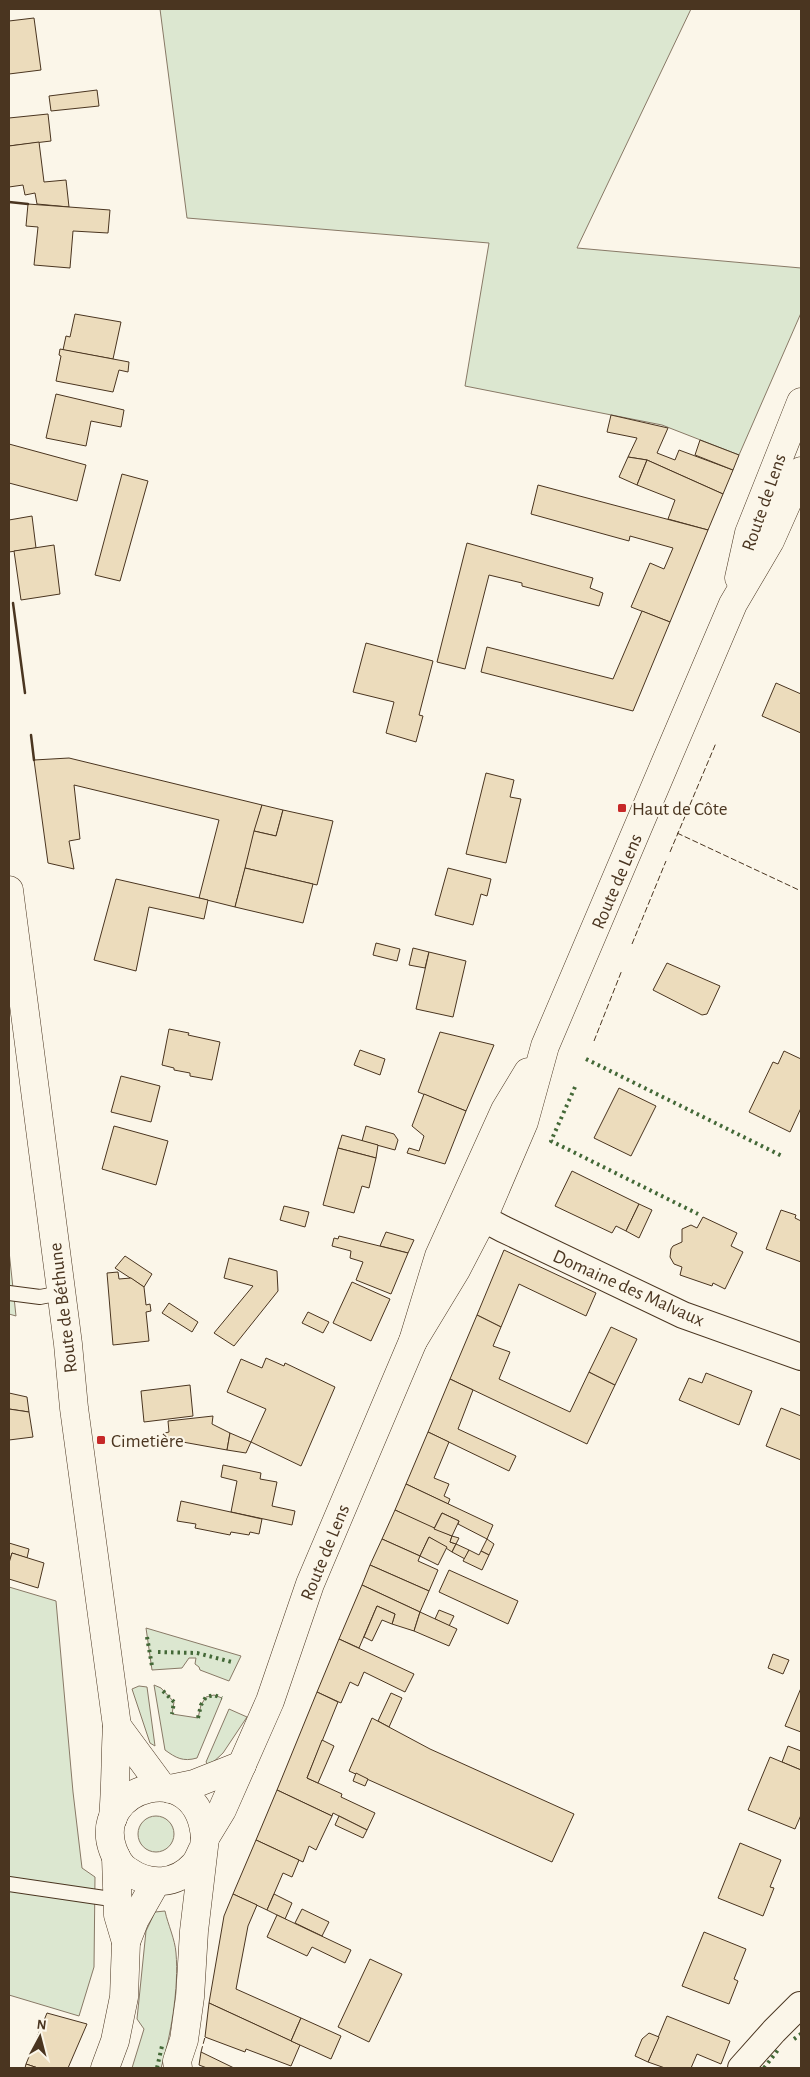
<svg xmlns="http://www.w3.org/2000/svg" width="810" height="2077" font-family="'Alegreya Sans',sans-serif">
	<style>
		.green { fill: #dce7d0; stroke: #887966 }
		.building { fill: #ecdcbc; stroke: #4a3520 }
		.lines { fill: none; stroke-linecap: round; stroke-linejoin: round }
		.lane-casing { stroke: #4a3520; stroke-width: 16 }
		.street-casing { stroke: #4a3520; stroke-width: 28 }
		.secondary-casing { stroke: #4a3520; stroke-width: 29 }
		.lane { stroke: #fbf6e9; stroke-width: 14 }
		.street { stroke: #fbf6e9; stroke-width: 26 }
		.secondary { stroke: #fbf6e9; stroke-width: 28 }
		.hedge { stroke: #436837; stroke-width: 4; stroke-dasharray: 2.5 4; stroke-linecap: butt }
		.fence { stroke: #4a3520; stroke-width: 1; stroke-dasharray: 6 2.5; stroke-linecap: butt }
		.wall { stroke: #4a3520; stroke-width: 2.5 }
		.poi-dot { fill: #c62828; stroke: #fbf6e9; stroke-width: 2 }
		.labels { text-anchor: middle; stroke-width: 4; stroke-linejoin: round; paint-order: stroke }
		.street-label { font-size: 19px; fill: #4a3520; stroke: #fbf6e9 }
		.poi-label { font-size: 19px; fill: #4a3520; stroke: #fbf6e9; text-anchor: start }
	</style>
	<rect width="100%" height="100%" fill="#fbf6e9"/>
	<g class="green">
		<polygon points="160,9 691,9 577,248 801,268 801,313 739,455 662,425 465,386 489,243 187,218"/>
		<polygon points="9,1251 16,1316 9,1314"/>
		<polygon points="9,1587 56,1601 73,1792 82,1868 95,1877 94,1967 79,2016 9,1995"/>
		<polygon points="146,1628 241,1656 229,1681 200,1670 199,1667 195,1664 196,1658 189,1658 182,1668 152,1670"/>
		<path d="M154,1685L161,1688L174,1702L172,1714L198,1718L201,1705L206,1697L214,1695L222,1698L197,1758C183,1762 176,1758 165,1750Z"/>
		<polygon points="139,1686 147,1687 155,1746 150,1743 132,1689"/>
		<polygon points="229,1709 247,1717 223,1753 209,1766 206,1762"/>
		<circle cx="156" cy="1834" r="18"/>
		<path d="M165,1911C168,1925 175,1939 176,1953C179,1987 171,2036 161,2068H132L144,2029L137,2019L146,1931L155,1912Z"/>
	</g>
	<g class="building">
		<polygon points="34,18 41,70 9,74 9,21"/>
		<polygon points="97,90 99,106 51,111 49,96"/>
		<polygon points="48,114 51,141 9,146 9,118"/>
		<polygon points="39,142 44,182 66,180 69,207 37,204 35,193 25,195 23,185 9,187 9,146"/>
		<polygon points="28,204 110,210 108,233 73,231 70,268 34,265 38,227 26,226"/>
		<polygon points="75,314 121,322 113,359 63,350 66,336 70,337"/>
		<polygon points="60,349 129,362 128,372 119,370 113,392 56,381 61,356 59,355"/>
		<polygon points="56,394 124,410 121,427 91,421 86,446 46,438"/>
		<polygon points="611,415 668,428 657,453 675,460 679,450 733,470 723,494 647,460 628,457 637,438 607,432"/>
		<polygon points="700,440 739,455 733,470 695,455"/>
		<polygon points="9,444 86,465 77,501 9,483"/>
		<polygon points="628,457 647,460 637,485 619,477"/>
		<polygon points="647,460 723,494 708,530 668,519 675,500 637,485"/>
		<polygon points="122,474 148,481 120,581 95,575"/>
		<polygon points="538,485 708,530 670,622 631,607 650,563 664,569 673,548 630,536 629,541 531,514"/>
		<polygon points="32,516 36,548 9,552 9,520"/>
		<polygon points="467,543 593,578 590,588 603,593 599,606 522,586 522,583 489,575 465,669 437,662"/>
		<polygon points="54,545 60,594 21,600 14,551"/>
		<polygon points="642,611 670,622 633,711 481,672 487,647 613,679"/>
		<polygon points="366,643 433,661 419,715 423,716 416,742 386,733 394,702 353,692"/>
		<polygon points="776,683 801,694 801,733 762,716"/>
		<polygon points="69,758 262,805 235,907 199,898 219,820 74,785 80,839 69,841 74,869 48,863 34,760"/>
		<polygon points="486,773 514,780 510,797 521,799 506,863 466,854"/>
		<polygon points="262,805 283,810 276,836 254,831"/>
		<polygon points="283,810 333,821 317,885 245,868 254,831 276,836"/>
		<polygon points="245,868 313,884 303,923 235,907"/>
		<polygon points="448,868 491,879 487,896 481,894 473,925 435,915"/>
		<polygon points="116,879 208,900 204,919 149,907 136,971 94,960"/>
		<polygon points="376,943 400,949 397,961 373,955"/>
		<polygon points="413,948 429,952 425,968 409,965"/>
		<polygon points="429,952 466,961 453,1017 416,1009"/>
		<polygon points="667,963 720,986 707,1014 702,1015 653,990"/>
		<polygon points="169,1029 189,1033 188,1035 220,1042 212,1080 190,1076 190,1073 174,1070 174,1068 162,1065"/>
		<polygon points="440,1032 494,1045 466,1111 418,1092"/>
		<polygon points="360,1050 385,1059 380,1075 354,1065"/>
		<polygon points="784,1051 801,1059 801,1108 790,1132 749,1112 773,1062 778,1064"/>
		<polygon points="121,1076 160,1086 151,1122 111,1112"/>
		<polygon points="619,1088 656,1106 631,1156 594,1138"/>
		<polygon points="424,1094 466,1111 445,1164 407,1153 409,1148 419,1151 424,1136 412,1126"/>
		<polygon points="114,1126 168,1141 156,1185 102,1169"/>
		<polygon points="366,1126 394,1134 398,1140 395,1150 362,1141"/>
		<polygon points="342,1135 378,1145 376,1158 338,1148"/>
		<polygon points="338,1148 376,1158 369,1188 362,1186 354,1213 323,1205"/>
		<polygon points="572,1171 639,1204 626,1231 616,1226 612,1233 555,1206"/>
		<polygon points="639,1204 652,1210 639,1238 626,1231"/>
		<polygon points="284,1206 309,1212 305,1227 280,1220"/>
		<polygon points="781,1210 796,1215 795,1218 801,1221 801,1262 766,1249"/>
		<polygon points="703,1217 737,1233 731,1246 743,1252 725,1289 713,1283 712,1286 680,1275 682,1267 674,1264 670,1257 671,1249 673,1246 682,1242 682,1229 691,1225 697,1228"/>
		<polygon points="386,1232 414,1240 408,1253 380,1246"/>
		<polygon points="339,1236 408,1253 391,1294 356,1280 363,1262 350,1258 351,1251 332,1246 334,1238 338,1239"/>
		<polygon points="504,1250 596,1293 586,1316 519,1284 501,1327 477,1315"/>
		<polygon points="125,1256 152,1274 144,1287 115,1268"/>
		<polygon points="229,1258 277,1271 278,1291 234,1346 214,1333 253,1286 224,1278"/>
		<polygon points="118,1272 119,1279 131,1278 144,1287 146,1305 150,1304 151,1311 146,1312 149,1341 113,1345 107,1273"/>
		<polygon points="352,1282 390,1299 371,1341 333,1323"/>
		<polygon points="169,1303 198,1322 192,1332 162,1313"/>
		<polygon points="308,1312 329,1322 323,1333 302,1323"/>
		<polygon points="477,1315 501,1327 493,1346 510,1352 499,1379 570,1412 589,1372 615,1385 587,1444 450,1379"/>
		<polygon points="611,1327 637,1339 615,1385 589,1372"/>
		<polygon points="266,1358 284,1366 285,1363 335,1387 301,1466 251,1442 266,1409 227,1392 241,1359 262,1368"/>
		<polygon points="706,1373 752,1391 739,1425 679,1400 689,1378 702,1383"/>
		<polygon points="450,1379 473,1390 458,1429 516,1456 509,1471 428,1432"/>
		<polygon points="190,1385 193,1416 144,1422 141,1391"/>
		<polygon points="9,1393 27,1397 29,1412 9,1409"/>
		<polygon points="781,1408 801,1416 801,1460 766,1446"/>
		<polygon points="9,1409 29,1412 33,1437 9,1440"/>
		<polygon points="213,1416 212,1424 230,1433 227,1450 166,1439 165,1433 169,1432 168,1421"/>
		<polygon points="428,1432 449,1442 434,1478 449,1484 444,1496 450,1499 448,1504 406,1484"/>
		<polygon points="230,1433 251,1442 246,1453 227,1450"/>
		<polygon points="223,1465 261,1473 260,1479 277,1482 272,1506 295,1511 292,1525 231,1512 237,1481 221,1477"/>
		<polygon points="406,1484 493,1525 487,1539 458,1524 459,1521 442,1513 434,1529 395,1510"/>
		<polygon points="181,1501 262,1519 259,1534 250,1532 249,1535 231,1532 230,1535 195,1528 196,1524 177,1521"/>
		<polygon points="395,1510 452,1536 450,1542 456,1544 452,1552 429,1537 420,1556 382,1539"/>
		<polygon points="442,1513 459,1521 452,1536 434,1529"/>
		<polygon points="452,1536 459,1538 456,1544 450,1542"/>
		<polygon points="429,1537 447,1547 438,1565 420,1556"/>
		<polygon points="382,1539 420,1556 418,1561 438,1570 429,1591 370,1565"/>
		<polygon points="487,1539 494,1544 489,1555 481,1551"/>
		<polygon points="9,1543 29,1549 27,1558 12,1553 9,1563"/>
		<polygon points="456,1544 469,1550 465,1559 452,1552"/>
		<polygon points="469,1550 479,1555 481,1551 489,1555 482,1570 463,1561"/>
		<polygon points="12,1553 44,1563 38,1588 9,1579 9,1563"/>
		<polygon points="370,1565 429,1591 420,1612 362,1585"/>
		<polygon points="449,1570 518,1601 508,1624 439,1592"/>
		<polygon points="362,1585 420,1612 414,1631 392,1624 395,1614 377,1606 359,1648 339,1639"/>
		<polygon points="377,1606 395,1614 392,1624 382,1620 372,1641 364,1637"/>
		<polygon points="439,1610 454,1616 449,1626 435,1619"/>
		<polygon points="420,1612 457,1629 449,1646 414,1631"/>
		<polygon points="339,1639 414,1674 405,1692 364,1672 358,1686 350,1682 341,1703 317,1692"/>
		<polygon points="773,1654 789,1660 783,1674 768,1668"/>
		<polygon points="801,1688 801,1732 785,1726"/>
		<polygon points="317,1692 338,1702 307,1778 342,1794 341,1797 375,1813 367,1830 333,1813 332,1816 277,1790"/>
		<polygon points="391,1693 402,1698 389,1727 378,1721"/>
		<polygon points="372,1718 430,1749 574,1814 552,1862 349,1771"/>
		<polygon points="322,1740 334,1746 318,1783 307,1778"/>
		<polygon points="788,1746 801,1751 801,1770 782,1762"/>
		<polygon points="770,1757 801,1770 801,1815 795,1829 748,1810"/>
		<polygon points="356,1773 368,1779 365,1786 353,1781"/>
		<polygon points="277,1790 332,1816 316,1850 309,1846 303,1862 256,1840"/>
		<polygon points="339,1816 367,1830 363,1838 335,1825"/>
		<polygon points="256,1840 299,1860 292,1877 283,1873 267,1910 233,1894"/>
		<polygon points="740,1843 781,1860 770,1887 774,1888 763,1916 718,1898"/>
		<polygon points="233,1894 257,1905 248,1926 236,1989 301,2018 291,2041 209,2003 224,1916"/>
		<polygon points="274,1894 292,1903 285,1919 267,1910"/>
		<polygon points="302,1909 329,1922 322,1936 295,1923"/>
		<polygon points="277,1915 351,1950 345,1963 312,1947 307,1956 267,1937"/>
		<polygon points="704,1932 746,1949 734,1979 738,1981 729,2004 682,1986"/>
		<polygon points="370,1959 402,1974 369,2042 338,2027"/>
		<polygon points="209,2003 300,2045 291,2066 246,2049 245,2052 205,2037"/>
		<polygon points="47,2013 87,2024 68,2068 38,2068 26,2064"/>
		<polygon points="667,2016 730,2041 721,2064 697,2054 691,2068 665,2068 648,2062"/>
		<polygon points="301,2018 341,2036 331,2059 291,2041"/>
		<polygon points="649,2033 659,2037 648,2062 635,2056 642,2039"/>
		<polygon points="201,2052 234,2068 207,2068 199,2065"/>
		<polygon points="26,2064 38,2068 25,2068"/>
	</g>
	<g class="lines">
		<defs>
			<g id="lane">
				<polyline points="9,1293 40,1297 61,1293"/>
				<polyline points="9,1884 118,1900"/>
			</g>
			<g id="street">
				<polyline points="465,1209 503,1229 683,1315 801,1357"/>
				<polyline points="741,2068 774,2031 800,2005"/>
			</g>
			<g id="secondary">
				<polyline points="739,578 749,533 801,402"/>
				<path d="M9,890L68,1344L74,1408L117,1726C115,1757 116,1787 113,1818"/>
				<polyline points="413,1341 456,1270 483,1218 524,1122 545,1046 664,766 733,604 770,541 801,471"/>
				<polyline points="117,1726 162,1787"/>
				<polyline points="170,1789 194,1784 242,1765"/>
				<polyline points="205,1838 222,1810 270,1701 310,1584 413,1341 439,1256 505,1110 528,1072"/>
				<polyline points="126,1942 135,1919 156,1882"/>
				<polyline points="105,2068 115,2041 124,1997 126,1942 118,1915 116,1857"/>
				<path d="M178,2068L177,2061L184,2040L190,1997L194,1931L205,1838C199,1754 90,1787 113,1850C116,1858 121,1867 128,1871C149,1886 176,1885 194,1865C198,1861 200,1854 203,1849"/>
			</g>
		</defs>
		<use href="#lane" class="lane-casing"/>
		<use href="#street" class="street-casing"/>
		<use href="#secondary" class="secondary-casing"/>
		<use href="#lane" class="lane"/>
		<use href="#street" class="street"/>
		<use href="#secondary" class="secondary"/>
		<g class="hedge">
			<polyline points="586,1059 784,1157"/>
			<polyline points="575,1087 551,1141 698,1214"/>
			<polyline points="147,1637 152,1666"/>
			<polyline points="158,1652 197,1653 232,1662"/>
			<polyline points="163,1691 174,1702 172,1714"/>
			<polyline points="198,1718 201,1705 206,1697 214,1695 222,1698"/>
			<polyline points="794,2039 801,2034"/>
			<polyline points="157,2068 162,2046"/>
			<polyline points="764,2068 778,2050"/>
		</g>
		<g class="fence">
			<polyline points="677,833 801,891"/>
			<polyline points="670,852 716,743"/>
			<polyline points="632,944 666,861"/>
			<polyline points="594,1041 622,970"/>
			<polyline points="201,2052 205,2037"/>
		</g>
		<g class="wall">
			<polyline points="9,202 28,204"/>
			<polyline points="13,603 25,693"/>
			<polyline points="31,735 34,760"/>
		</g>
	</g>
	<g class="poi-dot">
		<rect x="617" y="803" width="10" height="10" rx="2.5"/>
		<rect x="96" y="1435" width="10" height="10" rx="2.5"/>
	</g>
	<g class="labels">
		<g class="street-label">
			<text transform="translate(763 502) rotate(-71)" y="7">Route de Lens</text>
			<text transform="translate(616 881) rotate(-67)" y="7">Route de Lens</text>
			<text transform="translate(629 1287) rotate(24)" y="7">Domaine des Malvaux</text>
			<text transform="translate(62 1308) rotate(-97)" y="7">Route de Béthune</text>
			<text transform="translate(324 1552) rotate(-68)" y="7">Route de Lens</text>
		</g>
		<g class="poi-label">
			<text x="632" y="815">Haut de Côte</text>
			<text x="111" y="1447">Cimetière</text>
		</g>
	</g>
	<rect width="810" height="2077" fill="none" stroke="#4a3520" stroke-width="20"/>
	<g transform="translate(40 2037) rotate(7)" stroke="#fbf6e9" stroke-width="4" paint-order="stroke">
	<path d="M0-4L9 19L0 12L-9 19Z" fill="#4a3520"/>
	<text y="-8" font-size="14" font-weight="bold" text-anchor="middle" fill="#4a3520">N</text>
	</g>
</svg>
